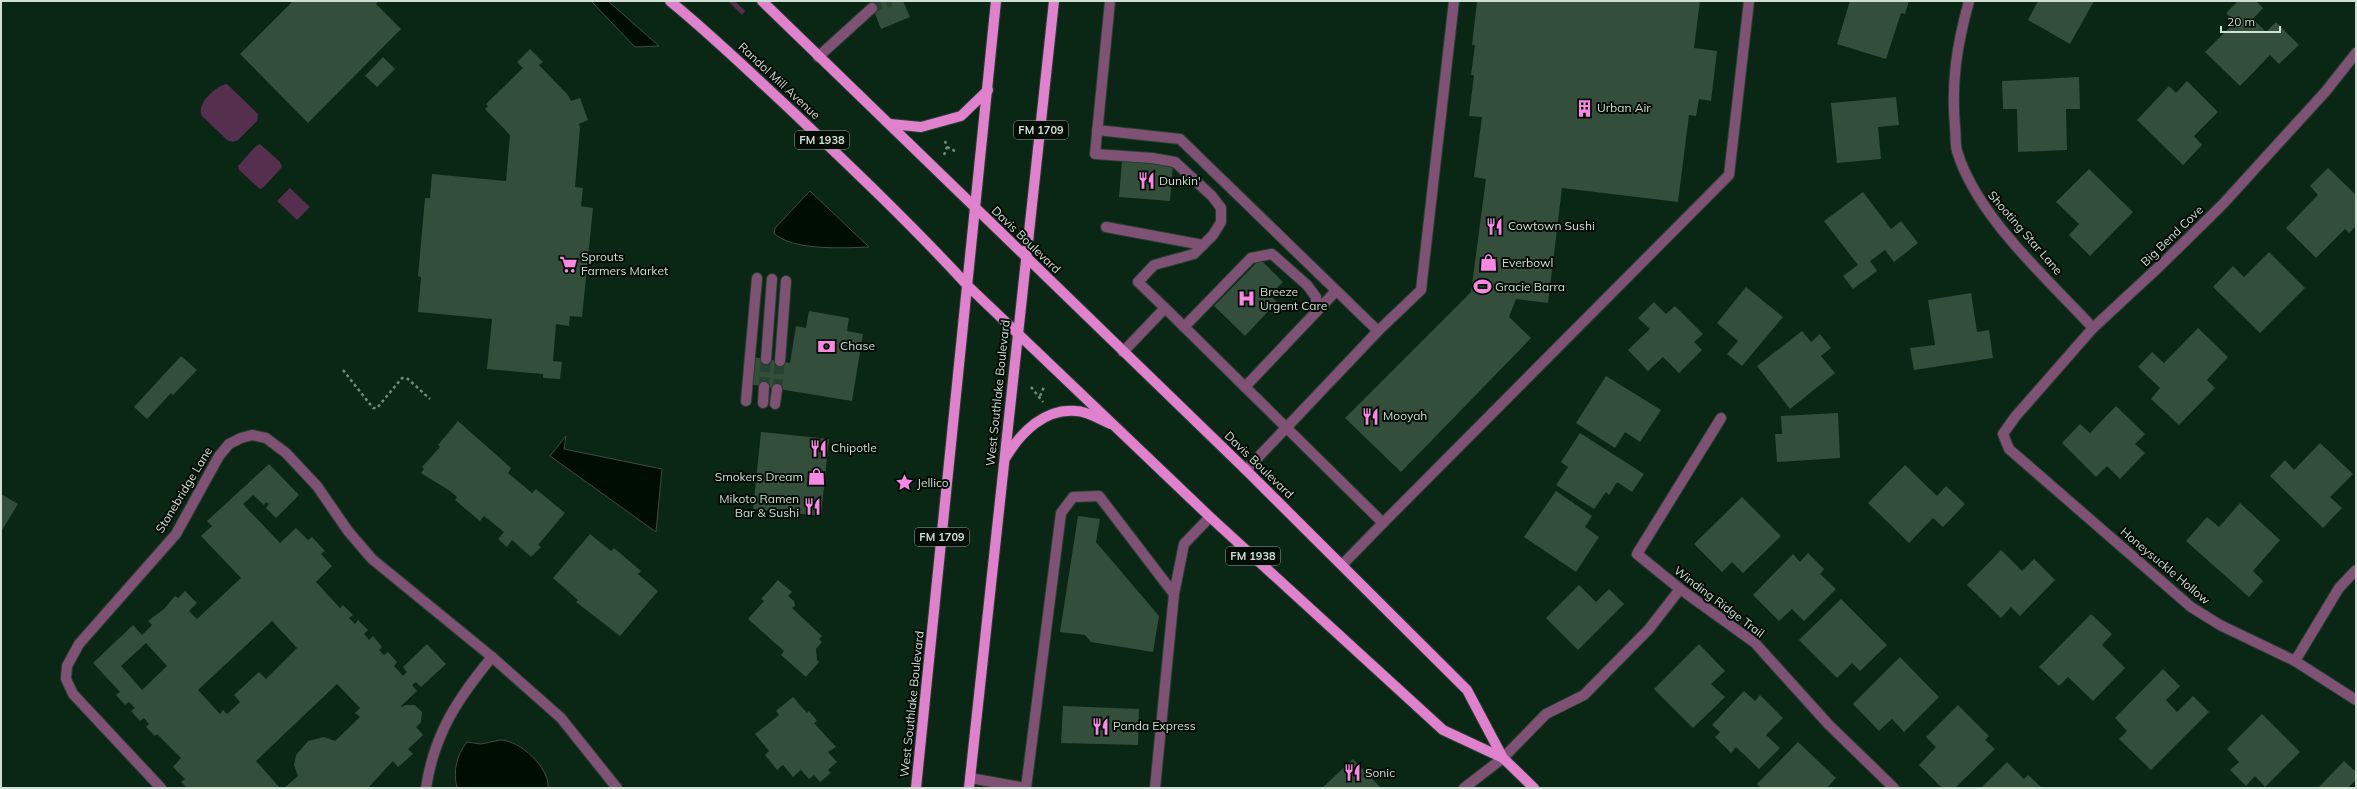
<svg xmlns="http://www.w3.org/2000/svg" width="2357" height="789" font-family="Mulish,sans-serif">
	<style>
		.green { fill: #562e4e }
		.water { fill: #000d02; stroke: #3e4c41 }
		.building { fill: #334f3b; fill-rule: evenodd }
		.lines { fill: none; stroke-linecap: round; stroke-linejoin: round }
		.minor-tunnel { stroke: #284231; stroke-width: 10; stroke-dasharray: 10 5; stroke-linecap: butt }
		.minor-casing { stroke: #26402f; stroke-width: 12 }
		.major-casing { stroke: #26402f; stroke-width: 12 }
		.path { stroke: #74897a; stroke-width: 2.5; stroke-dasharray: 3 3; stroke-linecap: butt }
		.minor { stroke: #7f5275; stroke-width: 10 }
		.major { stroke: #df81cd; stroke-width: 10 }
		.labels { text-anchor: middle; stroke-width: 4; stroke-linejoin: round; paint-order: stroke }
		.shield { fill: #030c05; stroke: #92a095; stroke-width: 1 }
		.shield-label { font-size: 11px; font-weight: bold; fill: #cfdfd3 }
		.street-label { font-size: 12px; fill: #cfdfd3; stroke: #030c05 }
		.poi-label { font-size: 12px; fill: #cfdfd3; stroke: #030c05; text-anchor: start }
	</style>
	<rect width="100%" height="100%" fill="#0a2614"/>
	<g class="green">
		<polygon points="728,1 735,1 745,11 742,15"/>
		<path d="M227,84L258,114L257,121L238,140L233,142L227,140L202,116C195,105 216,85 227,84Z"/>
		<polygon points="260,144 280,162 282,167 264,187 260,189 239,170 238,166 256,146"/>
		<polygon points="290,188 310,207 297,220 277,201"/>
	</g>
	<g class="water">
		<polygon points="591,1 608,1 659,46 635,47"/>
		<path d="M810,191L869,247C845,248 791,251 774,233L775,228Z"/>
		<polygon points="566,436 564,449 662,469 656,532 550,456"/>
		<path d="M500,740C520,740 550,768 548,788H457C453,771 456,756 467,742L481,744Z"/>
	</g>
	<g class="building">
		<polygon points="293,1 378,1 376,4 401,29 308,123 240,54"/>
		<polygon points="870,1 903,1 910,17 881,29"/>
		<polygon points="1477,1 1700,1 1694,48 1717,51 1711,101 1699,99 1696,116 1689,115 1678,202 1562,188 1548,303 1516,299 1509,317 1531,338 1401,472 1345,418 1471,292 1486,179 1474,177 1482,117 1469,116 1474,75 1471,75 1475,45 1472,45"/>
		<polygon points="1850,1 1909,1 1905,14 1901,13 1886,59 1837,44"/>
		<polygon points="2038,1 2094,1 2070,44 2028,20"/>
		<polygon points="2238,1 2256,1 2263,8 2253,19 2266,32 2276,22 2299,45 2279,64 2270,55 2240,86 2205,52 2235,22 2226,13"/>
		<polygon points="530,49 543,62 539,65 568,95 571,101 580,98 588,120 579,124 580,128 575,187 583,188 581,206 593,208 582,317 570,316 569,326 556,324 553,361 562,362 560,379 543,378 543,374 487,369 492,319 418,312 421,277 418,276 425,198 430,198 432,174 506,181 510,135 485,109 488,106 486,104 523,68 517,62"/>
		<polygon points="383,57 395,69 377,87 365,76"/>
		<polygon points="2079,77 2080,109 2066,109 2067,150 2018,152 2017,109 2003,109 2002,81"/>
		<polygon points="2187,81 2218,112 2194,136 2202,145 2183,165 2137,120 2169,86 2176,93"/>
		<polygon points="1896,97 1899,125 1878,127 1881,159 1837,163 1831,103"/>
		<polygon points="1122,161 1173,166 1170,201 1119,197"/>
		<polygon points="2328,168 2356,195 2356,226 2349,233 2345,229 2316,258 2286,228 2318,195 2310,186"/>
		<polygon points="2089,169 2133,212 2090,256 2069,235 2079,224 2056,202"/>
		<polygon points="1863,192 1891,229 1901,221 1918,243 1894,262 1885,250 1870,261 1877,271 1853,289 1843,276 1858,265 1824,221"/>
		<polygon points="2269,252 2305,288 2260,333 2213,287 2233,266 2244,277"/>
		<polygon points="1260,259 1283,282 1270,295 1277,302 1245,336 1214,306"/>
		<polygon points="1746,287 1783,317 1742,366 1727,354 1738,341 1717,323"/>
		<polygon points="1971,293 1977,332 1989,330 1993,358 1914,370 1910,348 1935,345 1928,300"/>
		<polygon points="1654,302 1666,314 1675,306 1703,334 1694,342 1702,350 1679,373 1663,357 1648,371 1628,350 1650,329 1638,318"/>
		<polygon points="809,311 849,318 847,331 863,334 852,401 749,384 753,357 790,363 796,326 806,328"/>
		<polygon points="2198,328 2228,357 2207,380 2215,388 2179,425 2151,399 2160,388 2138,367 2152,352 2164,363"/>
		<polygon points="1802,331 1811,342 1820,334 1831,348 1821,356 1835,373 1790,409 1757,366"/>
		<polygon points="181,356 197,370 173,395 171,393 147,419 134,407"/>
		<polygon points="1606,376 1661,410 1640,442 1625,432 1615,448 1576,423"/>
		<polygon points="2116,406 2145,434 2135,444 2145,453 2120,479 2107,466 2096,477 2062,443 2080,424 2090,433"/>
		<polygon points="1838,413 1840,458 1777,462 1775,434 1782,434 1781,416"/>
		<polygon points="458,421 511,468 508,473 532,493 536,489 565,513 538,545 541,547 531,557 512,540 507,547 498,539 504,532 484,516 480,521 455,500 457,497 450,491 421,473 424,469 422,467 440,447 438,445"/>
		<polygon points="761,432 829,439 821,516 753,509"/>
		<polygon points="1580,433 1644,474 1632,492 1617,482 1609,495 1606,492 1594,509 1556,485 1568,467 1561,462"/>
		<polygon points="2320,443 2353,474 2330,497 2342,508 2323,528 2270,476 2285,460 2294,470"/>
		<path d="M269,464L299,495L276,518L266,508L269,504L266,502L264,505L253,495L243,504L280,543L296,528L308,540L312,537L325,551L321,554L332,566L316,582L340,608L343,605L353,615L349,618L355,624L358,620L368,630L364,634L369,640L373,636L382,647L379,650L384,655L388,652L397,662L394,666L403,676L407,672L403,667L427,644L446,664L421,687L416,682L412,685L417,691L401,706L402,707L405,705H415L422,712L421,722L416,727L423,735L408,749L413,754L398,767L393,761L368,788H284L298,776L294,765L296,755L308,741L324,737L335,741L360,717L355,713L360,708L337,684L256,761L280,788H187L181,782L185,779L173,767L181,758L157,734L155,736L146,727L149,724L144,718L140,721L131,711L135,708L129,702L125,705L116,695L120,692L93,663L133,625L142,635L152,625L148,621L164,609L175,596L178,598L185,591L197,603L189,611L197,619L241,578L201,536L212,526L207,521ZM272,621L297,648L266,679L259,672L234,695L240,702L227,714L223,710L220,714L198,690ZM146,643L167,666L142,690L121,666Z"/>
		<polygon points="1905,465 1937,496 1946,486 1965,504 1943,527 1933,518 1909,543 1868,503"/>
		<polygon points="1556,491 1592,516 1585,527 1599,537 1576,572 1524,537"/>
		<polygon points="1,494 18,504 2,530 1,529"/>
		<polygon points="1742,497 1781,536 1743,573 1732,562 1722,572 1694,544"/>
		<polygon points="2240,503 2280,540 2253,571 2263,581 2249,597 2186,541 2207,517 2219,527"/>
		<polygon points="1078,516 1100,519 1096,542 1159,616 1153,652 1091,642 1085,635 1060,632"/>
		<polygon points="590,534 611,551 614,548 641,571 638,574 658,591 620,636 576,602 578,600 553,578"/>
		<polygon points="2001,550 2022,571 2034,559 2055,580 2020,616 2011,607 2001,618 1967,585"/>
		<polygon points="1808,553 1824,569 1820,574 1836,589 1804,621 1792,609 1779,621 1753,595 1793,554 1800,562"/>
		<polygon points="778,580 792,592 788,596 794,601 795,606 792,608 822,636 819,639 822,642 816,649 817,660 819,662 806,677 781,655 784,651 748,619 764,601 761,599"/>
		<polygon points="1579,585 1596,602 1609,589 1624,604 1578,650 1546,618"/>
		<polygon points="1841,599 1887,645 1860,671 1852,663 1837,678 1799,640"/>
		<polygon points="2091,614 2112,634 2102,645 2125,668 2093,701 2068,677 2059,686 2039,667"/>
		<polygon points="1699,644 1725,671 1711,684 1725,697 1693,728 1654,689"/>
		<polygon points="1900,657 1939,697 1904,732 1892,719 1879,731 1853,704"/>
		<polygon points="2163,669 2180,686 2166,700 2177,712 2193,696 2209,712 2151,770 2119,739 2127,731 2115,718"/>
		<polygon points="1744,691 1755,701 1760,695 1783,718 1766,735 1780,748 1759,769 1736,747 1731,753 1715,737 1720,732 1712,725"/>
		<polygon points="793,697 807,713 809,711 817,721 814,723 836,747 828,752 837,762 828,770 831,773 820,782 814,775 809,779 801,770 793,777 783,765 777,770 765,755 769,751 755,734 779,715 776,711"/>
		<polygon points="1958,705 1989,736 1985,740 1995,749 1955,788 1942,788 1919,765 1936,747 1926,737"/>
		<polygon points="1063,706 1139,709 1138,745 1061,743"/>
		<polygon points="2262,714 2300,752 2265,787 2255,776 2246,786 2230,770 2239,762 2227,749"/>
		<polygon points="1798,742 1836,778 1827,788 1761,788 1757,784"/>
		<polygon points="1353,759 1381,788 1322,788"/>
		<polygon points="2344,761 2356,772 2356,780 2348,788 2318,788"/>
		<polygon points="2007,762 2024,779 2028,775 2042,788 1981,788"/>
	</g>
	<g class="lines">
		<g class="minor-tunnel">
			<polyline points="872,8 891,1"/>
			<polyline points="764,387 766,359"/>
			<polyline points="777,389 780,361"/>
		</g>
		<defs>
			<g id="minor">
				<polyline points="1110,1 1095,154 1152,158 1175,162 1212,196 1221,208 1221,222 1213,235 1194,254 1154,265 1138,282 1165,308 1123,352"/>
				<path d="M1969,1C1957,45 1951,81 1955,127C1956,134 1955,144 1957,151C1977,217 2047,278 2093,328"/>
				<polyline points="2356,53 2326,91 2223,204 2163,263 2093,328 2015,417 2003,434 2009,449 2191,607 2220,625 2295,661 2356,700"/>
				<polyline points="818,57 872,8"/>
				<polyline points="1097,130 1180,139 1378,331"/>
				<polyline points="1106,227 1203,245"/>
				<polyline points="1165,308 1383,523 1729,175 1749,1"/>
				<polyline points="1184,327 1251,258 1272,254 1307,285 1316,297 1316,312"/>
				<polyline points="766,359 772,279"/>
				<polyline points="780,361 786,281"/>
				<polyline points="1245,387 1336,291"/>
				<polyline points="746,401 757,278"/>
				<polyline points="763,403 764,387"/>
				<polyline points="775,404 777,389"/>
				<polyline points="1721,418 1637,554 1680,589 1755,643 1829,725 1894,788"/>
				<polyline points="1246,470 1378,331 1421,290 1454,1"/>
				<polyline points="1342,565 1383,523"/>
				<polyline points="2295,661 2339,588 2356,570"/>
				<polyline points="970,778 1026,788"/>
				<polyline points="161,788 73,694 66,679 67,666 79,644 176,534 219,456 229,444 241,438 252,435 266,438 286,453 317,486 348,531 372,559 492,657 561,718 617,788"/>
				<path d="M426,788C434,734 458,698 492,657"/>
				<polyline points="1026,788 1061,513 1073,497 1099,496 1174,594"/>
				<polyline points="1155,788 1174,594 1184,544 1210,517"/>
				<polyline points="1464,788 1503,758 1546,714 1584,695 1649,629 1680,589"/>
			</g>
			<g id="major">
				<path d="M670,1C713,36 753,75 794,113C853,169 913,226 968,286L1210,517L1443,730L1503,758"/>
				<polyline points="762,1 1246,470 1467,690 1503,758 1534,788"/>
				<polyline points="890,124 921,127 961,116 988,90"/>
				<path d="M1006,457C1021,432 1045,408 1076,411C1087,411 1101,420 1111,424"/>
				<polyline points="916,788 996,1"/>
				<polyline points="969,788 1054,1"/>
			</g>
		</defs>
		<use href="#minor" class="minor-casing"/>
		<use href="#major" class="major-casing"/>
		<g class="path">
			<polyline points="947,147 957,152"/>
			<polyline points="944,155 947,147 945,141"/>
			<polyline points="343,370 373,408 377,408 402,378 408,379 430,399"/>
			<polyline points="1031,387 1043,402"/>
			<polyline points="1040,396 1044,387"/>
		</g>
		<use href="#minor" class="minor"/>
		<use href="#major" class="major"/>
	</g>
	<defs>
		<symbol id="building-bare" viewBox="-9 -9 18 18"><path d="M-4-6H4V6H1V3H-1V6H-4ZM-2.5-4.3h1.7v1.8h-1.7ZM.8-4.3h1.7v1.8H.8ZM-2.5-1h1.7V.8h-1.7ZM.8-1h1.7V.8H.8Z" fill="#fb87e5" stroke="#030c05" stroke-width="2.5" paint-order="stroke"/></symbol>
		<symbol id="restaurant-bare" viewBox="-9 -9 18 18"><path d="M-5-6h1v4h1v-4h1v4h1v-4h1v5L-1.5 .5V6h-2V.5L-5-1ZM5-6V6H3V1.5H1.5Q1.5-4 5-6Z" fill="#fb87e5" stroke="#030c05" stroke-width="2.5" paint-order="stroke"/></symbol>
		<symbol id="shop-bare" viewBox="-9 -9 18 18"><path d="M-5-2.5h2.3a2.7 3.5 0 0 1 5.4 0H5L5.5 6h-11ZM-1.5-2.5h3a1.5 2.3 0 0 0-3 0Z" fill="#fb87e5" stroke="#030c05" stroke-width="2.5" paint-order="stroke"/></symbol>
		<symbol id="supermarket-bare" viewBox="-9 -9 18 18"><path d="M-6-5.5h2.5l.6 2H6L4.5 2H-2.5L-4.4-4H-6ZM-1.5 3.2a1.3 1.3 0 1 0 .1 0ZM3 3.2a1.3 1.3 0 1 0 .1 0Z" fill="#fb87e5" stroke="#030c05" stroke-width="2.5" paint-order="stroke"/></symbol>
		<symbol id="stadium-bare" viewBox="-9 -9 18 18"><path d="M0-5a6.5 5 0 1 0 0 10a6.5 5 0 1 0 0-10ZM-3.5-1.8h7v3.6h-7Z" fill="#fb87e5" stroke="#030c05" stroke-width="2.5" paint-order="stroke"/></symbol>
		<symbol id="hospital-bare" viewBox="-9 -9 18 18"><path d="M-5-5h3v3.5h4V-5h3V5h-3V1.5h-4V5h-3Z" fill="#fb87e5" stroke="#030c05" stroke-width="2.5" paint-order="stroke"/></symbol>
		<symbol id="bank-bare" viewBox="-9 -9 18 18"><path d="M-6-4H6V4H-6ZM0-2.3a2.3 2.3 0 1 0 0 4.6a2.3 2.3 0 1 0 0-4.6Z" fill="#fb87e5" stroke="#030c05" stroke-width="2.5" paint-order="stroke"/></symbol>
		<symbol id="sight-bare" viewBox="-9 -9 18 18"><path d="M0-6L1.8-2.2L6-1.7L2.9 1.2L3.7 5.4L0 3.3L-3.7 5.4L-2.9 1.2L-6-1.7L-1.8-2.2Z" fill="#fb87e5" stroke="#030c05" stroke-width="2.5" paint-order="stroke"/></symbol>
	</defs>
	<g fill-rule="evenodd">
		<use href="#building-bare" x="1572" y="96" width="25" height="25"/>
		<use href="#restaurant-bare" x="1134" y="168" width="25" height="25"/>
		<use href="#restaurant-bare" x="1482" y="214" width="25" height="25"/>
		<use href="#shop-bare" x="1476" y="250" width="25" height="25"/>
		<use href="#supermarket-bare" x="556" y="252" width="25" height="25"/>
		<use href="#stadium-bare" x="1470" y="274" width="25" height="25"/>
		<use href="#hospital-bare" x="1234" y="286" width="25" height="25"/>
		<use href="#bank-bare" x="814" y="334" width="25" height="25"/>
		<use href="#restaurant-bare" x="1358" y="404" width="25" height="25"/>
		<use href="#restaurant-bare" x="806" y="436" width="25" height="25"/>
		<use href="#shop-bare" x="804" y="464" width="25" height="25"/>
		<use href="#sight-bare" x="892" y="470" width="25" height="25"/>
		<use href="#restaurant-bare" x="800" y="494" width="25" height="25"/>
		<use href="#restaurant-bare" x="1088" y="714" width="25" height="25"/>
		<use href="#restaurant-bare" x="1340" y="760" width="25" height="25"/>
	</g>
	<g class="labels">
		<g class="shield">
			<rect x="1014" y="121" width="54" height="18" rx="3"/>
			<rect x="795" y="131" width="54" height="18" rx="3"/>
			<rect x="915" y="528" width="54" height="18" rx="3"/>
			<rect x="1226" y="547" width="54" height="18" rx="3"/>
		</g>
		<g class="shield-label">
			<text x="1041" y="134">FM 1709</text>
			<text x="822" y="144">FM 1938</text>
			<text x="942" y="541">FM 1709</text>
			<text x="1253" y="560">FM 1938</text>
		</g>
		<g class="street-label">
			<text transform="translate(779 81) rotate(43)" y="4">Randol Mill Avenue</text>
			<text transform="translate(2025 233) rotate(49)" y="4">Shooting Star Lane</text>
			<text transform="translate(2172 236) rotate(-44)" y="4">Big Bend Cove</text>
			<text transform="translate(1026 240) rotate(44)" y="4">Davis Boulevard</text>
			<text transform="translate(998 393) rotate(-84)" y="4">West Southlake Boulevard</text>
			<text transform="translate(1259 465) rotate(44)" y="4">Davis Boulevard</text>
			<text transform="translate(184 490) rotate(-59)" y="4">Stonebridge Lane</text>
			<text transform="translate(2165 566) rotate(40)" y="4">Honeysuckle Hollow</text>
			<text transform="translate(1719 602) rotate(37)" y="4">Winding Ridge Trail</text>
			<text transform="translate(912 704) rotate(-84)" y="4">West Southlake Boulevard</text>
		</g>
		<g class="poi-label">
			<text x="1597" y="112">Urban Air</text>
			<text x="1159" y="185">Dunkin'</text>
			<text x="1508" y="230">Cowtown Sushi</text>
			<text x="581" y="261">Sprouts<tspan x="581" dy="14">Farmers Market</tspan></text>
			<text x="1502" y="267">Everbowl</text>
			<text x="1495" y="291">Gracie Barra</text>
			<text x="1260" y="296">Breeze<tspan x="1260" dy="14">Urgent Care</tspan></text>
			<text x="840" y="350">Chase</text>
			<text x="1383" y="420">Mooyah</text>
			<text x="831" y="452">Chipotle</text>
			<text x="803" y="481" text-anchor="end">Smokers Dream</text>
			<text x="917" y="487">Jellico</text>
			<text x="799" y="503" text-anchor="end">Mikoto Ramen<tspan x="799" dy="14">Bar &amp; Sushi</tspan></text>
			<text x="1113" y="730">Panda Express</text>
			<text x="1365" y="777">Sonic</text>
		</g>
	</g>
	<rect width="2357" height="789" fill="none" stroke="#cfdfd3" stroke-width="4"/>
	<path d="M2221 26v6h59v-6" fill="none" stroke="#cfdfd3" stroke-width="2"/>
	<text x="2227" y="26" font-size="12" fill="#cfdfd3" stroke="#030c05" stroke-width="3" paint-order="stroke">20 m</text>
</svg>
